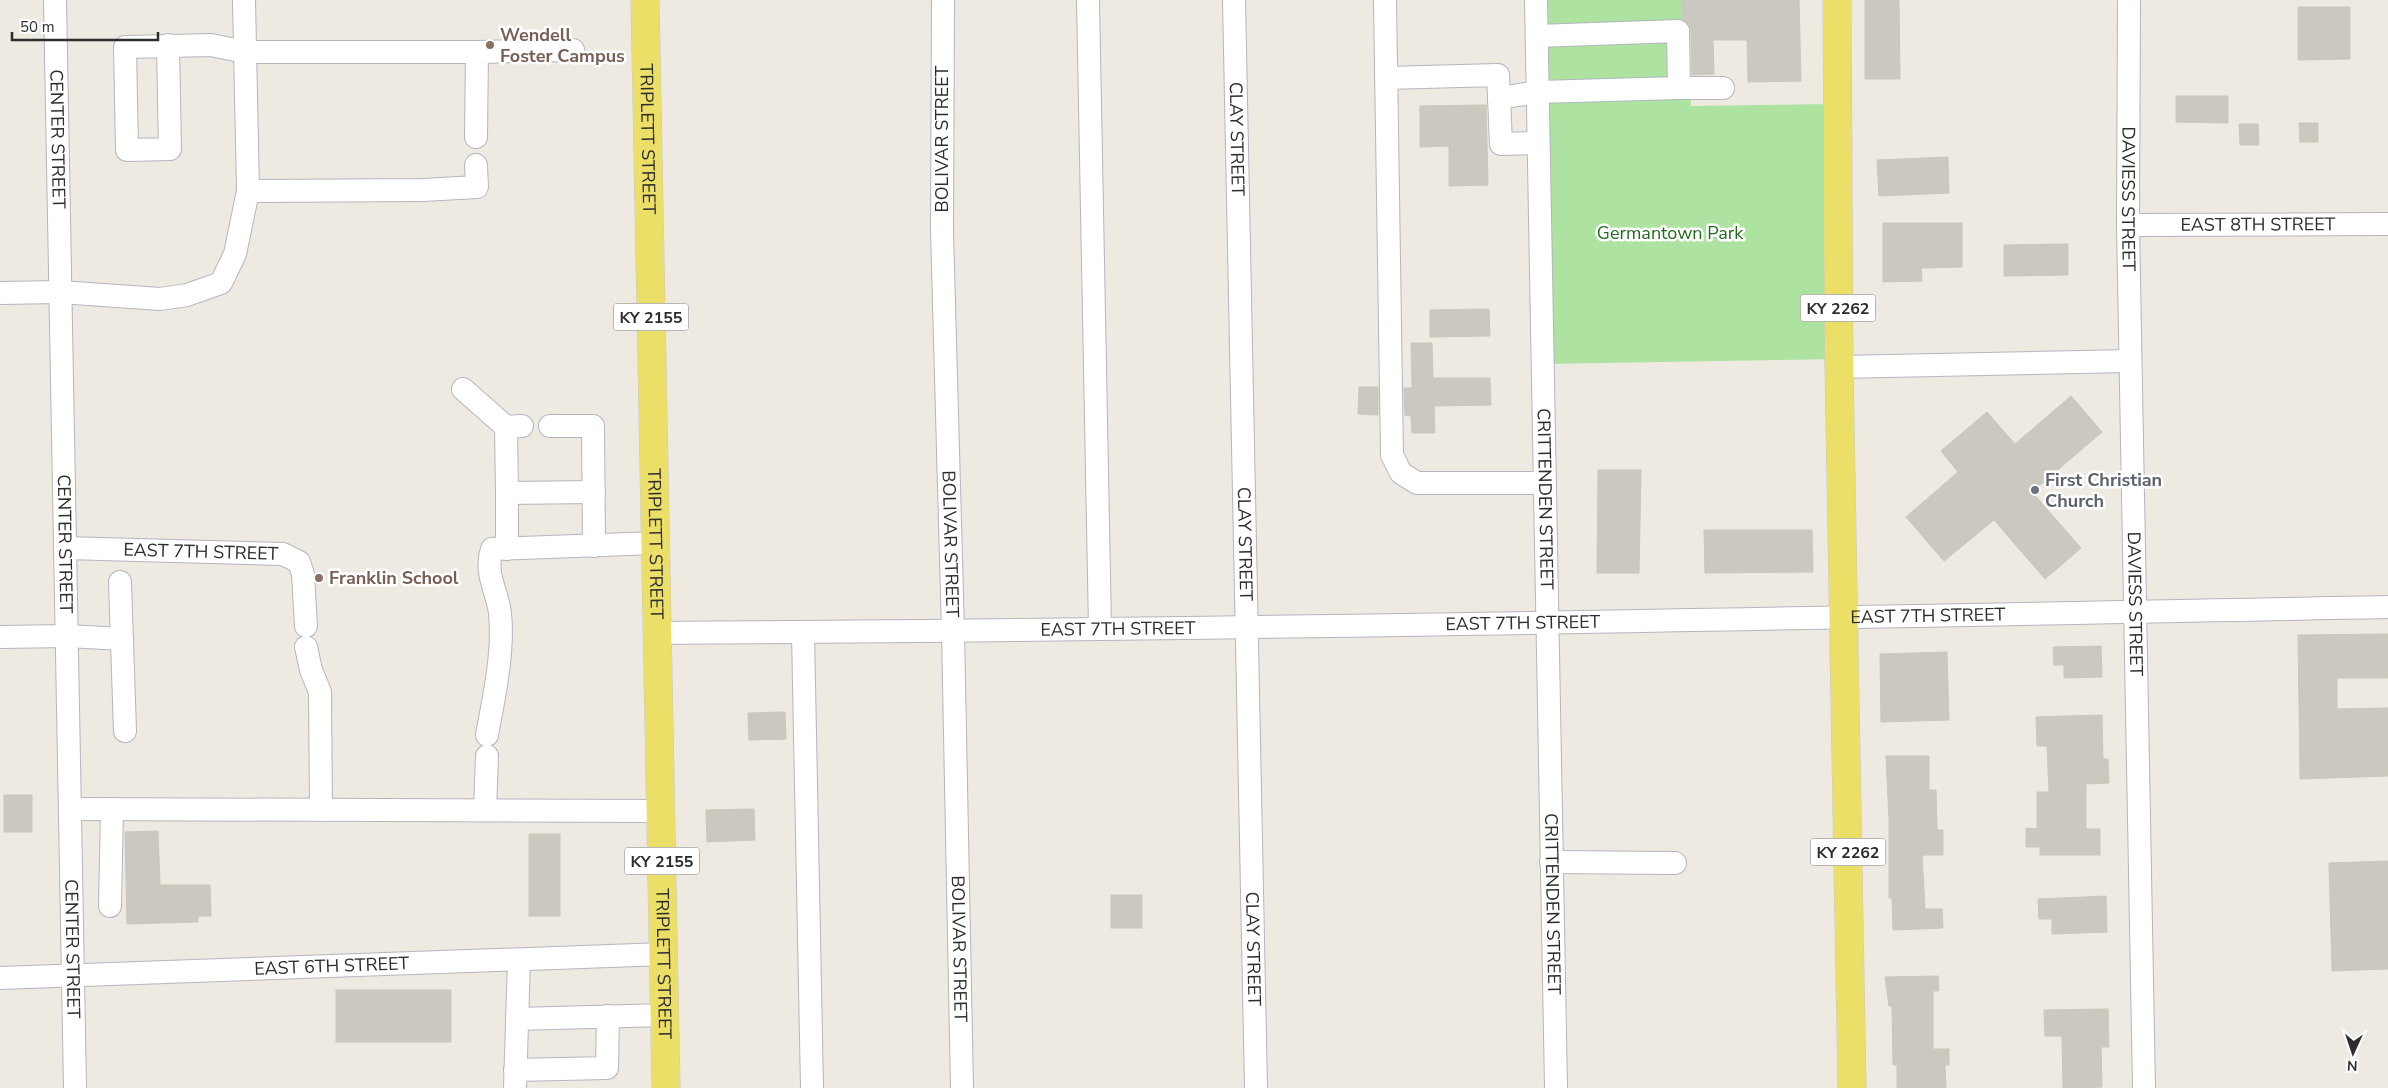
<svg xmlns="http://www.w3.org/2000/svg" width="2388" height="1088" font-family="'Nunito Sans',sans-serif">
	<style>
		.green { fill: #ade2a0 }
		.building { fill: #cac8bf; stroke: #cac6ba }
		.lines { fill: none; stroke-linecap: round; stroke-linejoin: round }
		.minor-casing { stroke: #b4b5c0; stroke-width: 24 }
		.major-casing { stroke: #c8c8c8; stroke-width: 29 }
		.minor { stroke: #fff; stroke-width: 22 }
		.major { stroke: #ecdf68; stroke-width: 28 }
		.education-dot { fill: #8d6e63; stroke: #fff; stroke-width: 2 }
		.worship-dot { fill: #6b7280; stroke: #fff; stroke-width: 2 }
		.labels { text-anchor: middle; stroke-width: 5; stroke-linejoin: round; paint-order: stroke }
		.shield { fill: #fff; stroke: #6c6c6c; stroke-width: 1 }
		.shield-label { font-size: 16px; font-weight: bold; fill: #2d2d2d }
		.education-label { font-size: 18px; font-weight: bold; fill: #785e54; stroke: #fff; text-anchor: start }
		.street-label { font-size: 18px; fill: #2d2d2d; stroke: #fff }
		.park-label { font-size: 18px; fill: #23691e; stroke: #fff }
		.worship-label { font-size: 18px; font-weight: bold; fill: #5b616d; stroke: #fff; text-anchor: start }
	</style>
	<rect width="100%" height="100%" fill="#eeeae1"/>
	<polygon class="green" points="1536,0 1687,0 1691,106 1837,104 1839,359 1542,364"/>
	<g class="building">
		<polygon points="1682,0 1799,0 1801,81 1748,82 1747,40 1713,40 1714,74 1692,75 1691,31 1689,24 1683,19"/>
		<polygon points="1865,0 1899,0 1900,79 1865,79"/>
		<polygon points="2298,7 2350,7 2350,59 2298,60"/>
		<polygon points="2176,96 2228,96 2228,123 2176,122"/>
		<polygon points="1486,105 1488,185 1449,186 1449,146 1420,147 1420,106"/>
		<polygon points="2299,123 2318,123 2318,142 2300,142"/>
		<polygon points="2239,124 2258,124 2259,145 2240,145"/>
		<polygon points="1948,157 1949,193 1879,196 1877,160"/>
		<polygon points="1883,223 1962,223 1962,267 1921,268 1922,281 1883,282"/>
		<polygon points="2068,244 2068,275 2004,276 2004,245"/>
		<polygon points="1489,309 1490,336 1430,337 1430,310"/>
		<polygon points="1411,343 1432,343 1433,378 1490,378 1491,405 1434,406 1435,433 1412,433 1411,416 1405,415 1404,388 1412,388"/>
		<polygon points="1359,387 1378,387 1378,415 1358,414"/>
		<polygon points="2071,396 2102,432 2032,492 2081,548 2045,579 1994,520 1944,561 1906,517 1958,472 1941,451 1987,412 2015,444"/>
		<polygon points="1598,470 1641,470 1639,573 1597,573"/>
		<polygon points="1704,530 1812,530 1813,572 1705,573"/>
		<polygon points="2388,634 2388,678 2337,678 2337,709 2388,708 2388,776 2300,779 2298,635"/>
		<polygon points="2101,646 2102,677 2064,678 2064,665 2054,665 2053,647"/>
		<polygon points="1947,652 1949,720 1881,722 1880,654"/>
		<polygon points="785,712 786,739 749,740 748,713"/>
		<polygon points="2102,715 2103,759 2108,759 2109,783 2086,784 2086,829 2100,829 2100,855 2040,855 2040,847 2026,847 2026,828 2037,829 2037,792 2049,792 2047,746 2037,746 2036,717"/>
		<polygon points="1886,756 1929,756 1929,790 1936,790 1937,830 1943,830 1943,855 1922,855 1925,909 1942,909 1943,928 1893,930 1892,898 1889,898 1889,820"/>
		<rect x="4" y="795" width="28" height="37"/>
		<polygon points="754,809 755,840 707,842 706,810"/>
		<polygon points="158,831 160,885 210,885 211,916 198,916 198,922 127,924 125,832"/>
		<rect x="529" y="834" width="31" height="82"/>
		<polygon points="2388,861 2388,969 2332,971 2329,863"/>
		<rect x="1111" y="895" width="31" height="33"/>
		<polygon points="2106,896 2107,932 2052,934 2052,919 2039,919 2038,899"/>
		<polygon points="1938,976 1939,991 1933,991 1933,1049 1949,1049 1949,1065 1945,1065 1946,1088 1897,1088 1897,1065 1893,1065 1892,1006 1889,1006 1885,977"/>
		<rect x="336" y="990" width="115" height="52"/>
		<polygon points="2108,1009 2109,1047 2101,1047 2102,1087 2063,1088 2062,1036 2045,1036 2044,1010"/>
	</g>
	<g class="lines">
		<defs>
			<g id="minor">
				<path id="s1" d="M55,0L75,1088"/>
				<polyline points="244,0 248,191 423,190 477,187 476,165"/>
				<path id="s2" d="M943,0L942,231L953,632L962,1088"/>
				<polyline points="1088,0 1100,629"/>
				<path id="s3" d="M1234,0L1256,1088"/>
				<polyline points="1385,0 1392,455 1401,473 1417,483 1544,483"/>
				<path id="s4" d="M1536,0L1556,1088"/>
				<path id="s5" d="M2129,0L2128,225L2144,1088"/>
				<polyline points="168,45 170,149 127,150 125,47 211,45 245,52 477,52"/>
				<polyline points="1386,78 1498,75 1501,144 1538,143"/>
				<polyline points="1679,88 1723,88"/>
				<polyline points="1499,98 1538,92 1679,88 1678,31 1537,36"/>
				<polyline points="476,137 477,52 573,50"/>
				<path id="s6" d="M2128,225L2388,224"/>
				<polyline points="0,293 60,292 160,299 187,295 221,283 235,254 248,191"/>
				<polyline points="1839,367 2130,361"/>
				<polyline points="463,389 506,427"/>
				<polyline points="522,426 506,427 507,493 594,492"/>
				<polyline points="550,426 593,426 594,546"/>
				<path id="s7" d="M65,548L283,554L299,562L303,574L306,626"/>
				<polyline points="507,549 507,493"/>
				<polyline points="120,582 125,731"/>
				<path id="s8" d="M657,633C1234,630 1811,618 2388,607"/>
				<polyline points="803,633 812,1088"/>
				<polyline points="0,637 68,636 122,639"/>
				<polyline points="306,647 311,670 320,692 321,810"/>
				<path d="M487,735C494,697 504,652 500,613C497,590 484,573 492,549L656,543"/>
				<polyline points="71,809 661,811"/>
				<polyline points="485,810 487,756"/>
				<polyline points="1551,862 1675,863"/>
				<polyline points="110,906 112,809"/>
				<path id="s9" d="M0,978L664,954"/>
				<polyline points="517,1019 665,1015"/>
				<polyline points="515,1070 607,1068 608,1016"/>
				<polyline points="515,1088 519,960"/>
			</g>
			<g id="major">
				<path id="s10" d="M645,0L666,1088"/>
				<polyline points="1837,0 1839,367 1852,1088"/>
			</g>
		</defs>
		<use href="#minor" class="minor-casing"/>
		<use href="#major" class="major-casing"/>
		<use href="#minor" class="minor"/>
		<use href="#major" class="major"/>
	</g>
	<g class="education-dot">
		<circle cx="490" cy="45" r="5"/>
		<circle cx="319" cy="578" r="5"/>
	</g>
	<circle class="worship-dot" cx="2035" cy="490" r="5"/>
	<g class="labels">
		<g class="shield">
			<rect x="1800.5" y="294.5" width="75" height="27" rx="4"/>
			<rect x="613.5" y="303.5" width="75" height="27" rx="4"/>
			<rect x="1810.5" y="838.5" width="75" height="27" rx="4"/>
			<rect x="624.5" y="847.5" width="75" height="27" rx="4"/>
		</g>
		<g class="shield-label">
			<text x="1838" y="314">KY 2262</text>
			<text x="651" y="323">KY 2155</text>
			<text x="1848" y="858">KY 2262</text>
			<text x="662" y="867">KY 2155</text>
		</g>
		<g class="education-label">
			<text x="500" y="41">Wendell<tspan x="500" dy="21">Foster Campus</tspan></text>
			<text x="329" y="584">Franklin School</text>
		</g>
		<g class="street-label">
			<text dy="6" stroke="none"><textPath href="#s1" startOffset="139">CENTER STREET</textPath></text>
			<text dy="6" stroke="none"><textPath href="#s10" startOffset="139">TRIPLETT STREET</textPath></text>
			<text transform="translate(942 139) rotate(-90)" y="6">BOLIVAR STREET</text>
			<text dy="6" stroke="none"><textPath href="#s3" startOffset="139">CLAY STREET</textPath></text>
			<text dy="6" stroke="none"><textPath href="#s5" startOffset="199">DAVIESS STREET</textPath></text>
			<text dy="6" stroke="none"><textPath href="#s6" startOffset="130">EAST 8TH STREET</textPath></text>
			<text dy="6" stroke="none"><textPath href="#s4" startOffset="499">CRITTENDEN STREET</textPath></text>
			<text dy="6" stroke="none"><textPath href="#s1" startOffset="544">CENTER STREET</textPath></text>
			<text dy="6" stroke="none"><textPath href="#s10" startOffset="544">TRIPLETT STREET</textPath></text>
			<text dy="6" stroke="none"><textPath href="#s2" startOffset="544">BOLIVAR STREET</textPath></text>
			<text dy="6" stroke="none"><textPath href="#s3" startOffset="544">CLAY STREET</textPath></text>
			<text dy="6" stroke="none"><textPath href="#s7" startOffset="136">EAST 7TH STREET</textPath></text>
			<text dy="6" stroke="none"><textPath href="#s5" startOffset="604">DAVIESS STREET</textPath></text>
			<text dy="6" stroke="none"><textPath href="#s8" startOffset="1271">EAST 7TH STREET</textPath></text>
			<text dy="6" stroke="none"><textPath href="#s8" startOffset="866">EAST 7TH STREET</textPath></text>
			<text dy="6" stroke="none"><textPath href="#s8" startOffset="461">EAST 7TH STREET</textPath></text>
			<text dy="6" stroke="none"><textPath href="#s4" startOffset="904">CRITTENDEN STREET</textPath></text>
			<text dy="6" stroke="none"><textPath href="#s1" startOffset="949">CENTER STREET</textPath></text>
			<text dy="6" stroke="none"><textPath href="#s2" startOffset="949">BOLIVAR STREET</textPath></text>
			<text dy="6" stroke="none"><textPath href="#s3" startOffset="949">CLAY STREET</textPath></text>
			<text dy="6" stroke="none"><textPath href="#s10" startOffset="964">TRIPLETT STREET</textPath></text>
			<text dy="6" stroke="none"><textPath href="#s9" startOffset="332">EAST 6TH STREET</textPath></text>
		</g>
		<g class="park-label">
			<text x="1670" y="239">Germantown Park</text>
		</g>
		<g class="worship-label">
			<text x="2045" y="486">First Christian<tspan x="2045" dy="21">Church</tspan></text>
		</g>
	</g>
	<g transform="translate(2353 1053) rotate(183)" stroke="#ffffff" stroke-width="4" paint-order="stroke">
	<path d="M0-4L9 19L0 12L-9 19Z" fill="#2d2d2d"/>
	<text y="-8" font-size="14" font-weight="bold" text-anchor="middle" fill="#2d2d2d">N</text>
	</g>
	<path d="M12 32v8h146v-8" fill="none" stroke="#2d2d2d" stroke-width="2.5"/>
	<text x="20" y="32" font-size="15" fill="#2d2d2d" stroke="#ffffff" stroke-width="4" paint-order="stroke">50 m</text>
</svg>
